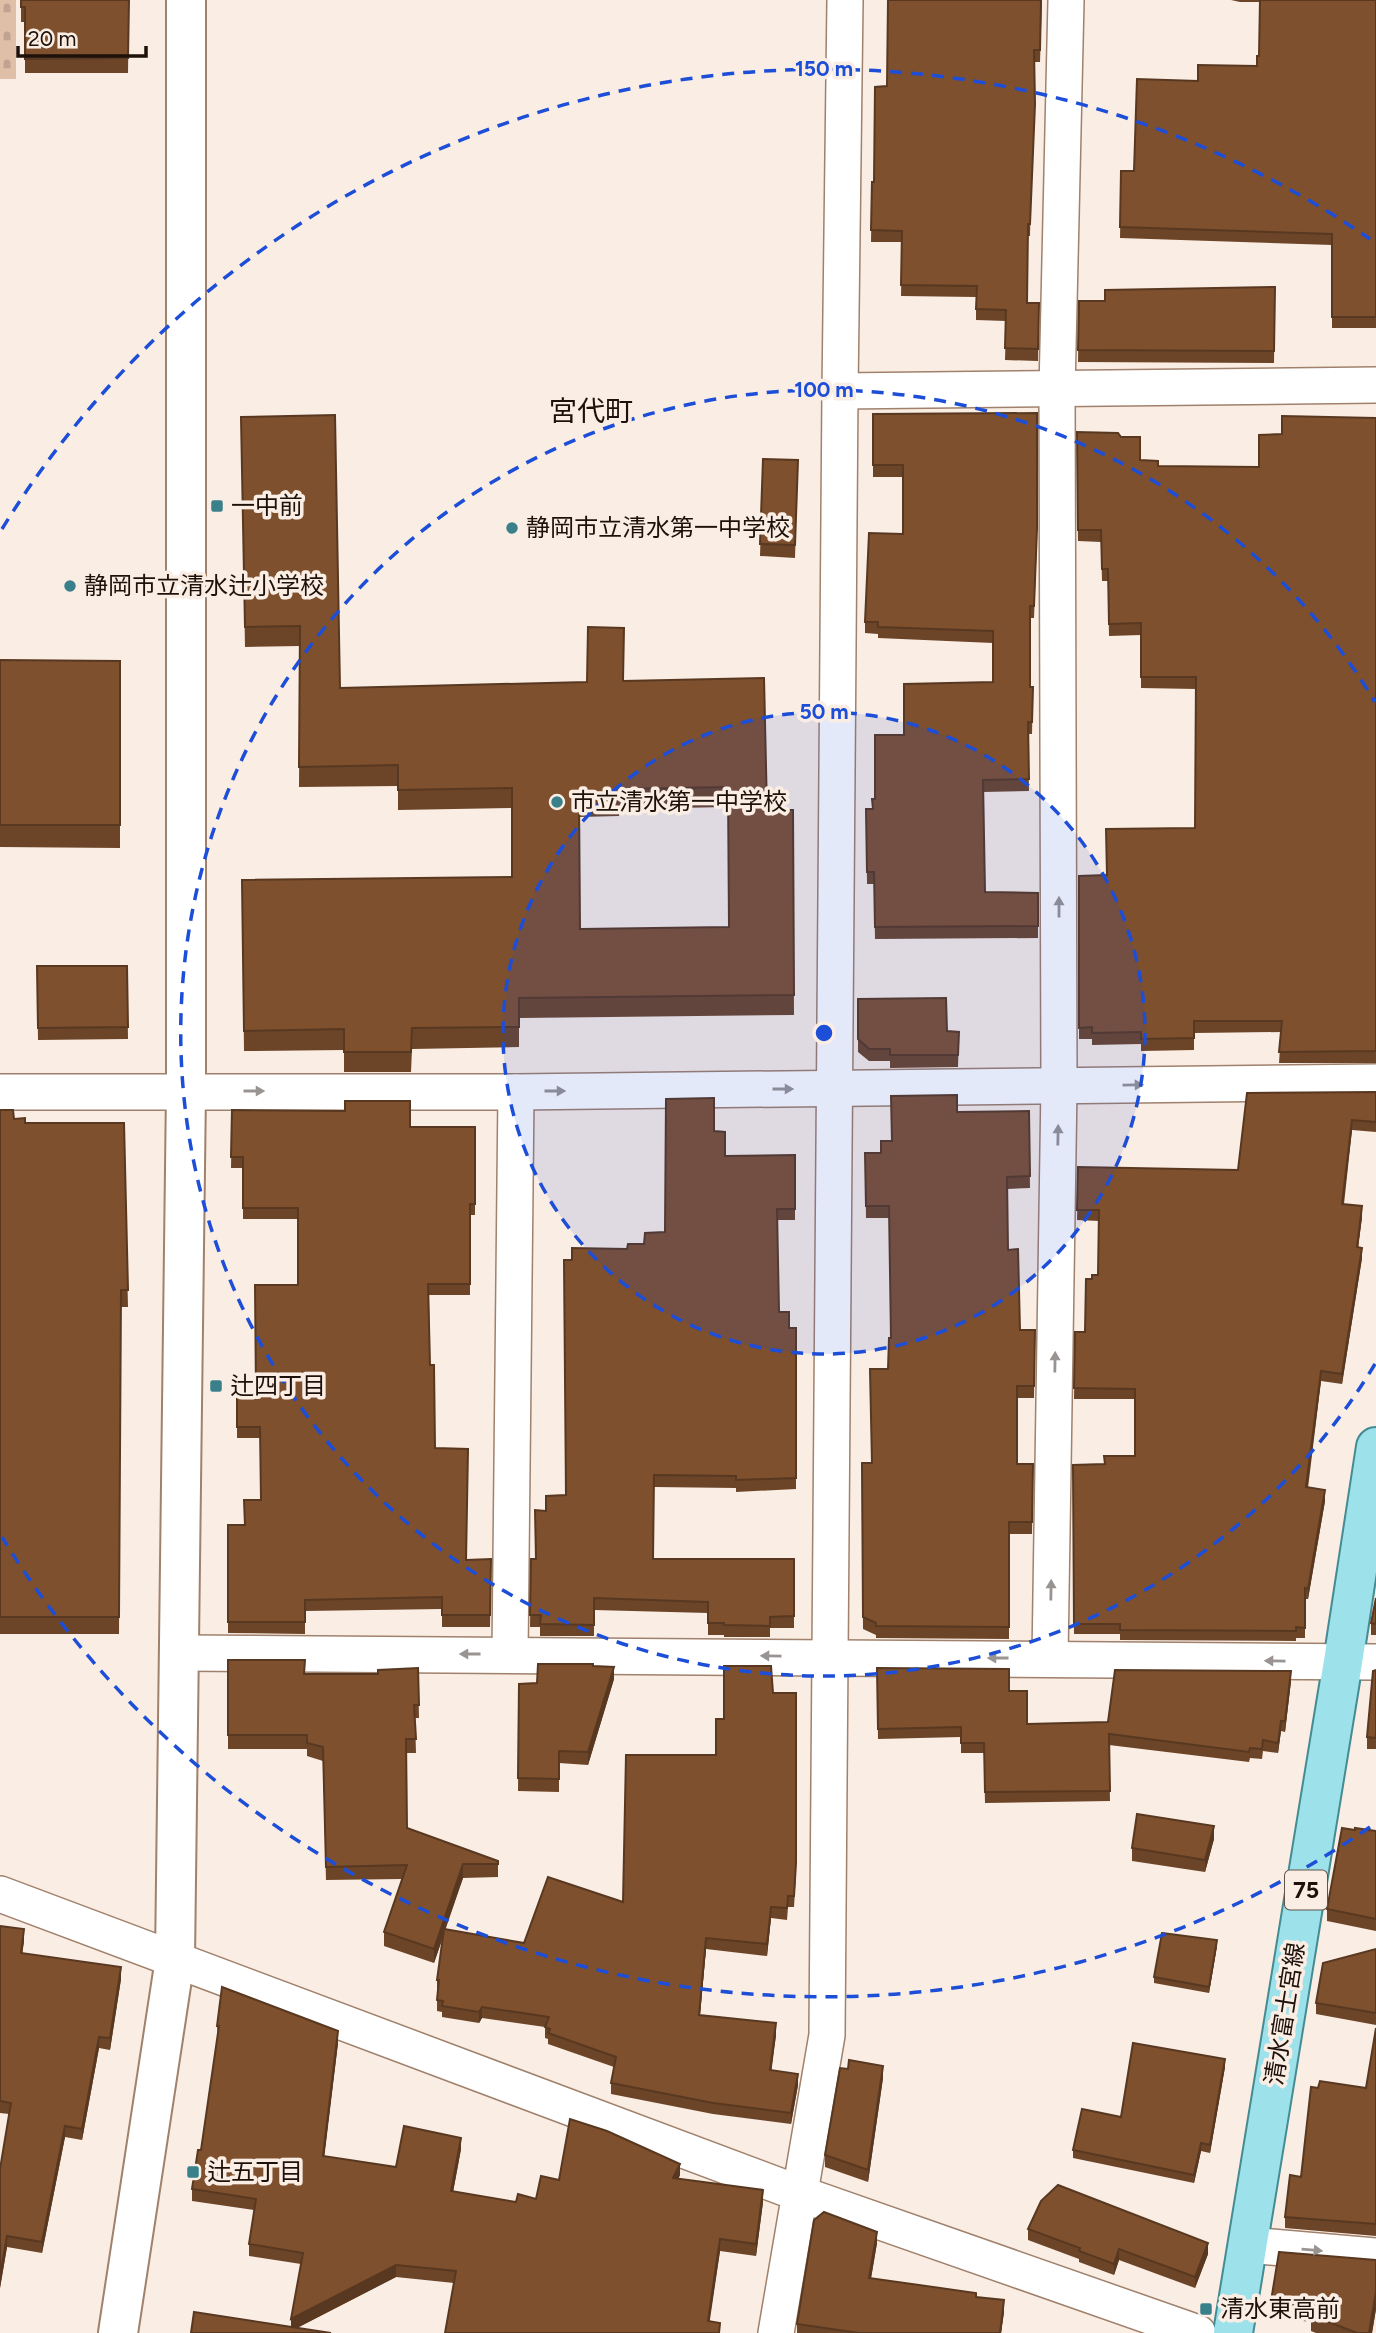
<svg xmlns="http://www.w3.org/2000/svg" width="1376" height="2333" font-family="Figtree,'Noto Sans JP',sans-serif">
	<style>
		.cemetery { fill: url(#cemetery-stones) }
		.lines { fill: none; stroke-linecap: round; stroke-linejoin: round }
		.street-casing { stroke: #9f816c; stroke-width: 38 }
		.secondary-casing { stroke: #9f816c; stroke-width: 42 }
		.primary-casing { stroke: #458b92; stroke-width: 42 }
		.street { stroke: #fff; stroke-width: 35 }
		.secondary { stroke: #fff; stroke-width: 38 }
		.primary { stroke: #9de1ea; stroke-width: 38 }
		.wall { fill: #6c4528; fill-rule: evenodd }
		.shaded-wall { fill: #583820 }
		.building { fill: #7e502e; stroke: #583820; stroke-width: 2; fill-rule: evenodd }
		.oneway { fill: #999491 }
		.ring { fill: none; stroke: #1d4ed8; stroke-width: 3.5; stroke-dasharray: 12 9 }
		.poi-dot { fill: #39808a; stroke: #faede4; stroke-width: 2.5 }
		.labels { text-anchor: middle; stroke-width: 7; stroke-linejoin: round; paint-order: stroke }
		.shield { fill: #faede4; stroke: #5f534b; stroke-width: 2 }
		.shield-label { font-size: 23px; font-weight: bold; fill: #1d110a }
		.poi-label { font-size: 24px; fill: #1d110a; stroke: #faede4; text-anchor: start }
		.street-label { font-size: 24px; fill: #1d110a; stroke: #faede4 }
		.quarter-label { font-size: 28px; fill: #1d110a; stroke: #faede4 }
		.centre { fill: #1d4ed8; stroke: #faede4; stroke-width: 3.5 }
		.ring-label { font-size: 21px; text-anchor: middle; font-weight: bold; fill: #1d4ed8; stroke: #faede4; stroke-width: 7; stroke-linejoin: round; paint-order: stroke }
	</style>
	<defs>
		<pattern id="cemetery-stones" width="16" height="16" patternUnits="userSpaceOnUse" patternTransform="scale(1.75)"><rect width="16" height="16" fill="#e0bfa9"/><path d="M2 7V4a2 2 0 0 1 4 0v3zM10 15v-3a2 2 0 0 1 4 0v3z" fill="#c0a390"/></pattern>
	</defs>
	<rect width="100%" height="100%" fill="#faede4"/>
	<rect class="cemetery" x="0" y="0" width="16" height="79"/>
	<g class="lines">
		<defs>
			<g id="street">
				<polyline points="840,391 1376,385"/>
				<polyline points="0,1092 516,1092 1376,1082"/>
				<polyline points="179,1653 1376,1662"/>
				<polyline points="510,1654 516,1092"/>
				<polyline points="1050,1658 1059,1086 1057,390 1066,0"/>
				<polyline points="0,1894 798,2193 1198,2333"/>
				<polyline points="1248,2245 1376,2256"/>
				<polyline points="776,2333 827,2035 840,391 845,0"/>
			</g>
			<polyline id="secondary" points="118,2333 175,1959 186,1090 186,0"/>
			<polyline id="primary" points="1233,2333 1343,1662 1376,1447"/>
		</defs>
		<use href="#street" class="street-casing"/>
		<use href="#secondary" class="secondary-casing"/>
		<use href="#primary" class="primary-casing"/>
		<use href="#street" class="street"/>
		<use href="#secondary" class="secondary"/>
		<use href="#primary" class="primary"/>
	</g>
	<g class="wall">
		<polygon points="21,0 129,0 128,73 25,73 25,22 21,22"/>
		<polygon points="1042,0 1040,62 1034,62 1030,236 1028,236 1027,303 1039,303 1038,361 1005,360 1006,321 976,320 976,297 901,296 902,242 871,242 872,182 874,182 887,86"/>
		<polygon points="1231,0 1376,0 1376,328 1332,328 1332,245 1120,238 1121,171 1134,171 1198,81 1257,66 1259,56 1260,2 1240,2"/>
		<polygon points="1275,287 1274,363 1078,362 1079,301 1105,301"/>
		<polygon points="873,414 1037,540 1034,618 1030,618 1030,687 1033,687 1032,734 1028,734 1029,791 983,792 985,892 1038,893 1038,938 875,939 874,884 867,884 866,809 873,809 875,799 904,735 993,682 993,643 878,638 878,634 865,633 865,622 903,534 903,477 873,477"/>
		<path d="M241,417L340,688L624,681L767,810H793L794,1015L519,1018V1047L412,1049L411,1072H344V1050L244,1051L242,880L512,877V808L398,810V786L299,787L300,646L245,647ZM728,807V927L580,929L579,817L619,816V809Z"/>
		<polygon points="1376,418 1376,1063 1279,1063 1281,1032 1194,1033 1194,1050 1141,1051 1141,1044 1092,1045 1092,1039 1079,1039 1079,876 1106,875 1195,828 1196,689 1141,688 1141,635 1109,636 1108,581 1102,581 1101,542 1078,541 1077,432 1121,437 1140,460 1158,466 1259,467 1282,434"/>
		<polygon points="763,459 798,460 795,558 760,556"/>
		<polygon points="0,660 120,661 120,848 0,847"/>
		<polygon points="37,966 127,966 128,1039 38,1040"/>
		<polygon points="858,999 947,1031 959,1032 958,1067 890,1068 890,1061 869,1061 858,1052"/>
		<polygon points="1376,1092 1376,1132 1352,1130 1344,1204 1362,1217 1358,1247 1362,1258 1342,1384 1321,1381 1308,1488 1325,1501 1308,1599 1305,1599 1305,1638 1296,1638 1296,1641 1120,1640 1120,1634 1074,1634 1073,1465 1105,1464 1135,1456 1135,1399 1074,1399 1075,1332 1085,1332 1092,1279 1098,1275 1099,1221 1077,1220 1078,1167 1238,1170"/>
		<polygon points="0,1110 14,1119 25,1123 124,1123 128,1307 121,1307 119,1634 0,1634"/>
		<polygon points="232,1110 410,1127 475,1127 475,1215 470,1215 470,1295 429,1295 430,1365 435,1448 466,1560 491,1559 490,1627 442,1627 442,1609 305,1611 305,1634 228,1633 228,1525 245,1525 261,1500 260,1438 237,1438 237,1392 256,1392 298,1285 298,1219 243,1219 243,1168 231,1168"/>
		<polygon points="1029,1111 1030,1188 1007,1189 1008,1250 1020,1330 1035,1330 1034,1398 1017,1398 1017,1464 1033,1464 1032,1534 1009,1534 1009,1639 876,1638 876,1635 863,1629 862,1463 871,1463 888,1369 891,1338 889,1218 866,1218 865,1153 881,1153 892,1141 957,1112"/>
		<polygon points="714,1131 725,1156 795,1155 795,1220 777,1220 779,1312 789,1328 796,1328 796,1489 736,1492 736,1488 654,1487 653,1559 794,1559 794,1628 770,1628 770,1637 724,1637 724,1635 708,1635 708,1613 594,1610 594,1636 540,1636 540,1627 530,1627 531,1559 536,1559 546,1511 566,1495 572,1260 627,1249 644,1244 665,1232"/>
		<polygon points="1376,1598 1376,1635 1371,1635 1371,1623"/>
		<polygon points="228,1660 304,1674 378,1674 418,1668 419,1718 415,1718 416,1753 406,1753 407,1828 498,1861 498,1877 463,1878 445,1929 524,1943 623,1902 716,1755 724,1719 773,1693 796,1693 796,1874 794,1907 788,1907 787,1920 771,1918 767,1956 706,1949 700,2015 776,2035 771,2071 798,2085 791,2124 713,2114 611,2094 611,2083 614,2067 548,2044 548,2039 545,2038 545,2027 482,2018 479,2023 442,2017 442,2012 437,2011 437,2000 438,1991 437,1991 437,1980 443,1937 434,1963 384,1946 384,1932 402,1879 326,1880 323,1761 307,1756 307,1749 228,1749"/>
		<polygon points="593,1666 614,1679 588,1765 559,1763 559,1792 518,1791 519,1684 537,1683"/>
		<polygon points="877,1668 1009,1691 1027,1724 1108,1722 1291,1681 1285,1732 1281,1731 1278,1753 1263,1751 1262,1759 1250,1758 1249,1762 1109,1745 1110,1801 985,1803 984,1753 961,1753 961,1737 878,1739"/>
		<polygon points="1376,1670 1376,1749 1367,1749 1367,1737"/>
		<polygon points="1355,1830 1376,1831 1376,1931 1327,1921 1327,1909"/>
		<polygon points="1214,1839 1205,1872 1132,1861 1132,1848"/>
		<polygon points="0,1926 24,1941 22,1953 121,1979 110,2050 99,2048 82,2140 65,2137 42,2253 7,2247 0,2288 0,2169 9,2114 0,2113"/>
		<polygon points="1217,1946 1209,1993 1154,1983 1154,1977"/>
		<polygon points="1376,1949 1376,2025 1316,2014 1316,2003"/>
		<polygon points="217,2026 338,2043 324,2156 396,2167 461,2149 453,2192 516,2202 536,2199 559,2180 680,2175 678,2179 763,2202 756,2256 720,2251 709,2322 720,2333 454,2283 396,2277 297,2328 291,2327 301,2264 249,2256 249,2244 254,2210 192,2201 192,2189 201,2150 218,2037"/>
		<polygon points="1376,2028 1376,2236 1285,2228 1285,2217 1301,2177 1318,2088 1366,2088"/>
		<polygon points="1225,2067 1210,2153 1201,2151 1194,2183 1073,2158 1073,2150 1121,2117"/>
		<polygon points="848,2069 883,2078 868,2182 825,2167 825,2155"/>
		<polygon points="1028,2229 1208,2254 1195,2288 1119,2260 1114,2275 1079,2262 1079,2259 1028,2240"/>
		<polygon points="877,2243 871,2278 976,2297 1004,2312 1001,2333 797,2333 797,2324"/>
		<polygon points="1376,2260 1376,2309 1372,2333 1316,2333 1311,2331 1311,2322 1271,2317 1271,2301"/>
	</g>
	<g class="shaded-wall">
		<polygon points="1352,1120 1352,1130 1342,1214 1342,1204"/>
		<polygon points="1362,1206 1362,1217 1357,1257 1357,1247"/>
		<polygon points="1362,1248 1362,1258 1342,1384 1342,1374"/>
		<polygon points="1321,1371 1321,1381 1306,1498 1306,1487"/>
		<polygon points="1325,1490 1325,1501 1308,1599 1308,1589"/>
		<polygon points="614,1667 614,1679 588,1765 588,1752"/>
		<polygon points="1291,1671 1291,1681 1285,1732 1285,1721"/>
		<polygon points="1281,1721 1281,1731 1278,1753 1278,1743"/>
		<polygon points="1214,1826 1214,1839 1205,1872 1205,1860"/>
		<polygon points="463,1864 463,1878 434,1963 434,1949"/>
		<polygon points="771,1907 771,1918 767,1956 767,1944"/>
		<polygon points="24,1929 24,1941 21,1964 21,1953"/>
		<polygon points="706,1938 706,1949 699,2026 699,2015"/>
		<polygon points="1217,1940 1217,1946 1209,1993 1209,1987"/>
		<polygon points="121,1967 121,1979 110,2050 110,2038"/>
		<polygon points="482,2007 482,2018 479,2023 479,2012"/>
		<polygon points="776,2023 776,2035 770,2082 770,2070"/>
		<polygon points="338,2031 338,2043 323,2168 323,2156"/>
		<polygon points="99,2037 99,2048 82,2140 82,2129"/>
		<polygon points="1225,2059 1225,2067 1210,2153 1210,2145"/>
		<polygon points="883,2066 883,2078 868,2182 868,2170"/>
		<polygon points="798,2074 798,2085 791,2124 791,2113"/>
		<polygon points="65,2126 65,2137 42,2253 42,2242"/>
		<polygon points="461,2138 461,2149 451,2203 451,2191"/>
		<polygon points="1201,2143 1201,2151 1194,2183 1194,2175"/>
		<polygon points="680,2164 680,2175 673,2190 673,2178"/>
		<polygon points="763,2190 763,2202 756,2256 756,2244"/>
		<polygon points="877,2232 877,2243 869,2290 869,2278"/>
		<polygon points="7,2236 7,2247 0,2288 0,2276"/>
		<polygon points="720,2239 720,2251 708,2333 708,2321"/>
		<polygon points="1208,2243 1208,2254 1195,2288 1195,2277"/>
		<polygon points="1119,2249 1119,2260 1114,2275 1114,2264"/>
		<polygon points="396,2265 396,2277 291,2331 291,2319"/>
		<polygon points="1376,2292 1376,2309 1372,2333 1369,2333"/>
		<polygon points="1004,2300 1004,2312 1001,2333 1000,2333"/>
	</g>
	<g class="building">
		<polygon points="21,0 129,0 128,58 25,59 25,7 21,7"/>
		<polygon points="888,0 1041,0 1040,50 1034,50 1035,104 1030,224 1028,224 1027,303 1039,303 1038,349 1005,348 1006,310 976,309 977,286 901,285 902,231 871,230 872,182 874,182 875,87 887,86"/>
		<polygon points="1260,0 1376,0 1376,317 1332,317 1332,234 1120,227 1121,171 1134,171 1137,79 1198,81 1198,65 1257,66 1257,56 1259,56"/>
		<polygon points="1275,287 1274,351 1078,350 1079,301 1105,301 1105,290"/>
		<polygon points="1037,413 1037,528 1034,606 1030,606 1030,687 1033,687 1032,722 1028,722 1029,779 983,780 985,892 1038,893 1038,926 875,927 874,872 867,872 866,809 873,809 872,799 875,799 875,735 904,735 904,684 993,682 993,631 878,627 878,622 865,622 869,533 903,534 903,465 873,465 873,414"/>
		<path d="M335,415L340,688L587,682L588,627L624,628L623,681L764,678L767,810H793L794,995L519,998V1027L412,1028L411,1052H344V1029L244,1031L242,880L512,877V788L398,790V765L299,767L300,626L245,627L241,417ZM728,787L729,927L580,929L579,796H619V789Z"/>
		<polygon points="1282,416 1376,418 1376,1051 1279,1052 1282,1021 1194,1021 1194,1038 1141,1039 1141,1032 1092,1033 1092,1027 1079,1028 1079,876 1107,875 1106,829 1195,828 1196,677 1141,677 1141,623 1109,624 1108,569 1102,569 1101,530 1078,530 1077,432 1118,433 1121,437 1140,437 1140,460 1158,461 1158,466 1259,467 1259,435 1282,434"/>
		<polygon points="763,459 798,460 795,545 760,544"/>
		<polygon points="0,660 120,661 120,825 0,825"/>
		<polygon points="37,966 127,966 128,1027 38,1028"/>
		<polygon points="946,998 947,1031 959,1032 958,1055 890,1055 890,1049 869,1049 858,1039 858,999"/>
		<polygon points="1376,1092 1376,1122 1352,1120 1342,1204 1362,1206 1357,1247 1362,1248 1342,1374 1321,1371 1306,1487 1325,1490 1308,1589 1305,1588 1305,1628 1296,1627 1296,1631 1120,1630 1120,1624 1074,1624 1073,1465 1105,1464 1104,1456 1135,1456 1135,1389 1074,1388 1075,1332 1085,1332 1086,1279 1092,1279 1092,1275 1098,1275 1099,1210 1077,1210 1078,1167 1238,1170 1247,1093"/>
		<polygon points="957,1095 957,1112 1029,1111 1030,1176 1007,1177 1008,1250 1018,1249 1020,1330 1035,1330 1034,1386 1017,1386 1017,1464 1033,1464 1032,1522 1009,1522 1009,1627 876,1626 876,1623 863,1617 862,1463 872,1463 870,1369 888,1369 889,1338 891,1338 889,1206 866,1206 865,1153 881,1153 881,1141 892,1141 891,1096"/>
		<polygon points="714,1098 714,1131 725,1132 725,1156 795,1155 795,1209 777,1209 779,1312 789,1312 789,1328 796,1328 796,1478 736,1480 736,1476 654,1475 653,1559 794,1559 794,1616 770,1617 770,1626 724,1625 724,1623 708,1623 708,1602 594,1598 594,1625 540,1624 541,1615 530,1615 531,1559 536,1559 535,1510 546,1511 546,1496 566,1495 564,1260 572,1260 572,1248 627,1249 628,1244 644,1244 645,1233 665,1232 666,1099"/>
		<polygon points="345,1101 410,1101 410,1127 475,1127 475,1204 470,1204 470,1284 428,1284 430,1365 434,1365 435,1448 468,1449 466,1560 491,1559 490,1615 442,1615 442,1597 305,1600 305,1622 228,1622 228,1525 245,1525 244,1500 261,1500 260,1427 237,1427 237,1392 256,1392 255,1285 298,1285 298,1208 243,1208 243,1157 231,1157 232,1110 345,1111"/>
		<polygon points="0,1110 13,1110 14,1119 25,1118 25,1123 124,1123 128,1290 121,1290 119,1617 0,1617"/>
		<polygon points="1376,1598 1376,1624 1371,1623"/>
		<polygon points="228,1660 305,1660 304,1674 378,1674 378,1670 418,1668 419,1705 414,1705 416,1739 406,1739 407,1828 498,1861 498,1864 463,1864 434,1949 384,1932 407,1865 326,1867 323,1747 307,1743 307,1735 228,1735"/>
		<polygon points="538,1664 593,1664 593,1666 614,1667 588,1752 559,1751 559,1779 518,1778 519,1684 537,1683"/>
		<polygon points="724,1666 771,1666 773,1693 796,1693 796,1863 794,1896 788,1896 787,1908 771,1907 767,1944 706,1938 699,2015 776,2023 770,2070 798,2074 791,2113 713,2103 611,2083 616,2057 548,2033 550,2029 545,2027 549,2017 482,2007 479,2012 442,2006 443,2001 437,2000 439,1980 437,1980 444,1929 524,1943 548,1877 623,1902 626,1755 716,1755 716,1719 724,1719"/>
		<polygon points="877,1668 1009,1669 1009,1691 1027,1691 1027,1724 1108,1722 1115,1670 1291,1671 1285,1721 1281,1721 1278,1743 1263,1740 1262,1749 1250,1748 1249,1752 1109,1734 1110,1791 985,1792 984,1743 961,1743 961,1727 878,1729"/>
		<polygon points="1376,1670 1376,1738 1367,1737 1373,1671"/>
		<polygon points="1137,1814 1214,1826 1205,1860 1132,1848"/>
		<polygon points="1342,1828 1355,1830 1355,1828 1376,1831 1376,1919 1327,1909"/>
		<polygon points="0,1926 24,1929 21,1953 121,1967 110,2038 99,2037 82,2129 65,2126 42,2242 7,2236 0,2276 0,2169 11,2103 0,2101"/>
		<polygon points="1162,1933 1217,1940 1209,1987 1154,1977"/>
		<polygon points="1376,1949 1376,2013 1316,2003 1323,1963"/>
		<polygon points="222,1987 338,2031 323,2156 396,2167 404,2126 461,2138 451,2191 516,2202 518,2194 536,2199 541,2176 559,2180 570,2119 607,2131 680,2164 673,2178 763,2190 756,2244 720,2239 708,2321 720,2323 719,2333 445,2333 456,2271 396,2265 291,2319 303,2253 249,2244 256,2199 192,2189 198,2150 201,2150 219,2026 217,2026"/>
		<polygon points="1376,2028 1376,2224 1285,2217 1290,2175 1301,2177 1311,2087 1318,2088 1320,2081 1366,2088"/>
		<polygon points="1133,2043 1225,2059 1210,2145 1201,2143 1194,2175 1073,2150 1082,2109 1121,2117"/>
		<polygon points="849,2060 883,2066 868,2170 825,2155 840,2068 848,2069"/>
		<polygon points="1058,2185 1208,2243 1195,2277 1119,2249 1114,2264 1079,2251 1080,2248 1028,2229 1041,2201"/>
		<polygon points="824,2212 877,2232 869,2278 976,2293 976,2297 1004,2300 1000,2333 859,2333 797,2324 814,2220"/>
		<polygon points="1279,2252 1376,2260 1376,2292 1369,2333 1357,2333 1311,2315 1314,2307 1271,2301"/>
		<polygon points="194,2312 331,2333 191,2333"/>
	</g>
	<defs><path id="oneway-solid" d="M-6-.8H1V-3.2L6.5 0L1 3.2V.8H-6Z" transform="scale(1.75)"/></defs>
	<g class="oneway">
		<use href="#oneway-solid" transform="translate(1059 907) rotate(-90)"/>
		<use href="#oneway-solid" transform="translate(1133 1085) rotate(-1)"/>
		<use href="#oneway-solid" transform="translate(783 1089)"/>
		<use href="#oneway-solid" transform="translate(254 1091)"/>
		<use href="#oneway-solid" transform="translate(555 1091)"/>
		<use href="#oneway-solid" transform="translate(1058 1135) rotate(-89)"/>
		<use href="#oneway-solid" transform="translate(1055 1362) rotate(-89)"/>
		<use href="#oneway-solid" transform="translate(1051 1590) rotate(-89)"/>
		<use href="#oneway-solid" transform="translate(470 1654) rotate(-180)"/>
		<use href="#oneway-solid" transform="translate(771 1656) rotate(-179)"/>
		<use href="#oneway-solid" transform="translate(998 1658) rotate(-180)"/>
		<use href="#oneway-solid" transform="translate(1275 1661) rotate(-179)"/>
		<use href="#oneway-solid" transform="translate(1312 2250) rotate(5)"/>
	</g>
	<circle cx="824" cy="1033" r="321" fill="#1d4ed8" fill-opacity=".12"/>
	<g class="ring">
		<circle cx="824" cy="1033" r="321"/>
		<path d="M1375 1364A643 643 0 1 1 1375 702"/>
		<path d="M1370 1827A964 964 0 0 1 2 1537M2 529A964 964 0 0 1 1370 239"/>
	</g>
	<g class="poi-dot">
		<rect x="210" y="499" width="14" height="14" rx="3.5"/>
		<circle cx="512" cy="528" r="7"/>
		<circle cx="70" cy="586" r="7"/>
		<circle cx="557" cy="802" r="7"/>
		<rect x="209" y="1379" width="14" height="14" rx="3.5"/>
		<rect x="186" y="2165" width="14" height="14" rx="3.5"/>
		<rect x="1199" y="2302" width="14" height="14" rx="3.5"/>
	</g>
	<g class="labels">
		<rect class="shield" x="1285" y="1870.5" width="42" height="39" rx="5"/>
		<g class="shield-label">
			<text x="1306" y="1898">75</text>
		</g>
		<g class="poi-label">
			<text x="231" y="514">一中前</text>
			<text x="526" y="536">静岡市立清水第一中学校</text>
			<text x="84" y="594">静岡市立清水辻小学校</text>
			<text x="571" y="810">市立清水第一中学校</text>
			<text x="230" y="1394">辻四丁目</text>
			<text x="207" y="2180">辻五丁目</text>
			<text x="1220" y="2317">清水東高前</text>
		</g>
		<g class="street-label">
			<text transform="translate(1285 2014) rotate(-81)" y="8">清水富士宮線</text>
		</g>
		<g class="quarter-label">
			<text x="591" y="421">宮代町</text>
		</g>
	</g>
	<circle cx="824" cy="1033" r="10" class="centre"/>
	<g class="ring-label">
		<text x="824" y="76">150 m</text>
		<text x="824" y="397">100 m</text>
		<text x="824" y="719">50 m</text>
	</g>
	<path d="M18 46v10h128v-10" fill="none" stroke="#1d110a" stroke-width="3.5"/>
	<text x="28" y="46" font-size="21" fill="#1d110a" stroke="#faede4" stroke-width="5" paint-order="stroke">20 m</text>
</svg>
